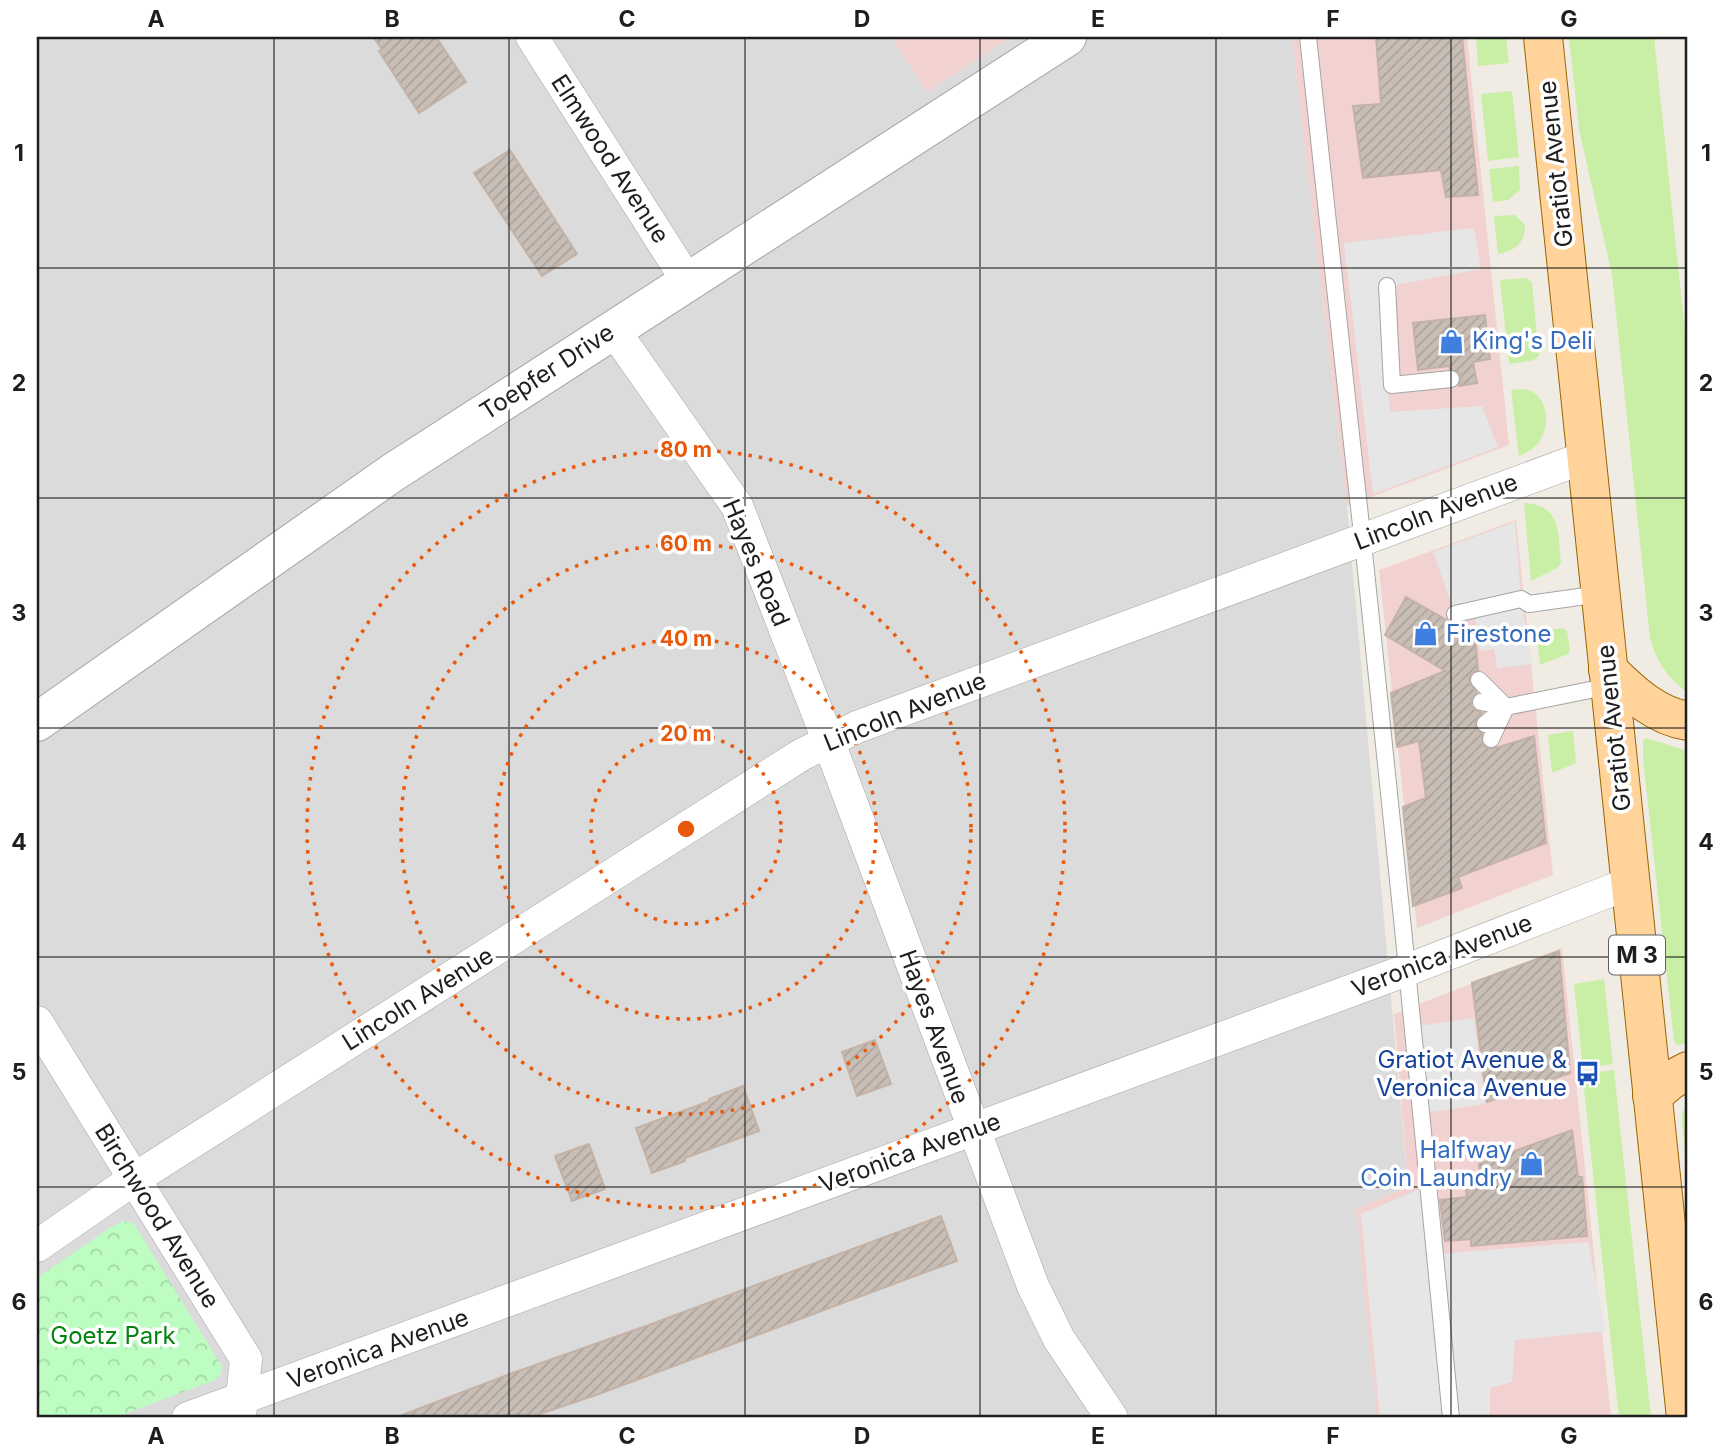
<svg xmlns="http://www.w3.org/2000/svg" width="1725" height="1455" font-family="Inter,sans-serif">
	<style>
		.residential { fill: #dcdbdb }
		.commercial { fill: #f2d2d1 }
		.grass { fill: #c9eea5 }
		.park { fill: url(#park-crowns) }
		.parking { fill: #e6e6e6 }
		.building { fill: url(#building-hatch); stroke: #c3b2a5; stroke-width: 2 }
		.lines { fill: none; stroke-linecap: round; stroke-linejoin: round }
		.service-casing { stroke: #a5a5a5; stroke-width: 18 }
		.minor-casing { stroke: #a5a5a5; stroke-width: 33 }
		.tertiary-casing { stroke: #a5a5a5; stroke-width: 40 }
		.primary-casing { stroke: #986500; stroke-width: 40 }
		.service { stroke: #fff; stroke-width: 16 }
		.minor { stroke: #fff; stroke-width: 32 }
		.tertiary { stroke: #fff; stroke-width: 38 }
		.primary { stroke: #ffd399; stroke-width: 38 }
		.grid { fill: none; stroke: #1e1e1e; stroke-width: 2; stroke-opacity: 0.55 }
		.ring { fill: none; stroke: #e8590c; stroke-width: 3.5; stroke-dasharray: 3.5 7 }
		.labels { text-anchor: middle; stroke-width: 7; stroke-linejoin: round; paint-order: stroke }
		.shield { fill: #fff; stroke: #626262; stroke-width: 2 }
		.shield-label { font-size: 23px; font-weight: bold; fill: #1e1e1e }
		.street-label { font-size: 24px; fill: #1e1e1e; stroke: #fff }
		.shop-label { font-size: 24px; fill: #366cbe; stroke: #fff; text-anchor: start }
		.transit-label { font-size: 24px; fill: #164399; stroke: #fff; text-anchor: end }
		.park-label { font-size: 24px; fill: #04840e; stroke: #fff }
		.centre { fill: #e8590c; stroke: #fff; stroke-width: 3.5 }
		.ring-label { font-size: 21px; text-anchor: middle; font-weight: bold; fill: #e8590c; stroke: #fff; stroke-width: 7; stroke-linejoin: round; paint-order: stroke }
		.neatline { fill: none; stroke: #1e1e1e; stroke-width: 2.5 }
		.grid-label { font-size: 23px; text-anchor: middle; font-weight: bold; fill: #1e1e1e }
	</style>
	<defs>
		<pattern id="park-crowns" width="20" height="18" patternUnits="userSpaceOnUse" patternTransform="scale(1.75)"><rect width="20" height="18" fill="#bdfdc2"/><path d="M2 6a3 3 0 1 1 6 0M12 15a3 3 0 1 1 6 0" fill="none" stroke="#a2d8a6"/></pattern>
		<pattern id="building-hatch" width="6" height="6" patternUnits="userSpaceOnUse" patternTransform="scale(1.75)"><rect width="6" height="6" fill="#c8beb6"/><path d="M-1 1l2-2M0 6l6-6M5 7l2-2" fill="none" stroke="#aba39c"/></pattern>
	</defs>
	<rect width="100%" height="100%" fill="#f0ece3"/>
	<polygon class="residential" points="37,37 891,37 927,92 1011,37 1292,37 1347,506 1408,1187 1356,1209 1378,1418 37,1418"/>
	<g class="commercial">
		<polygon points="891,37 1011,37 927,92"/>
		<polygon points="1292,37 1467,37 1509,445 1347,506"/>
		<polygon points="1516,520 1553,875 1417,928 1379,570"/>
		<polygon points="1562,948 1611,1418 1377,1418 1356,1209 1408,1187 1394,1014"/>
	</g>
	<g class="grass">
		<polygon points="1476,37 1506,37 1509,63 1478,66"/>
		<path d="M1569,37H1654L1688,361V693C1668,679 1656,661 1650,638L1612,275L1579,129Z"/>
		<polygon points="1512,91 1519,157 1488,161 1481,94"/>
		<polygon points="1519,166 1520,190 1508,200 1493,202 1489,169"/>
		<path d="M1515,215L1525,225C1525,243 1515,251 1498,254L1494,216Z"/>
		<polygon points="1527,278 1532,283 1539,355 1535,360 1509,364 1500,280"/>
		<path d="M1524,389C1548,392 1552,426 1538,443C1533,450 1526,453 1519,456L1511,390Z"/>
		<path d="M1524,503C1562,505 1558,533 1561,563L1557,568L1531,581Z"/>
		<polygon points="1563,628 1567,631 1570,651 1568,654 1540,665 1536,631"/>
		<polygon points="1573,731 1576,763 1552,773 1548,735"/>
		<polygon points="1646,738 1688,751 1688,1043 1677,1045 1674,1041 1643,758 1643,741"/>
		<polygon points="1604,979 1613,1064 1583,1068 1574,984"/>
		<polygon points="1614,1070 1651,1418 1619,1418 1583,1079 1589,1078 1589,1073"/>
		<polygon points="1688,1103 1688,1184 1682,1121 1683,1111"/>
	</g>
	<polygon class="park" points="124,1221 134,1224 221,1365 221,1373 215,1380 114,1418 37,1418 37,1278 111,1227"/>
	<g class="parking">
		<polygon points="1474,228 1481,269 1379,288 1390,412 1482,406 1498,447 1373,494 1344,243"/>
		<polygon points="1515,522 1521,599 1532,664 1497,668 1494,649 1480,651 1474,610 1455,614 1433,552"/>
		<polygon points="1474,1018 1485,1104 1423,1113 1411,1027"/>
		<polygon points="1429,1185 1436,1254 1588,1242 1606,1331 1515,1340 1512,1382 1490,1388 1490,1418 1380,1418 1361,1214"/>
	</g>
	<g class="building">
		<polygon points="373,37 436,37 466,82 419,113 379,51 382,49"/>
		<polygon points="1376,37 1462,37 1478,195 1446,197 1441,170 1363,178 1353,106 1381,104"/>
		<polygon points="510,150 577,254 542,276 474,173"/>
		<polygon points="1485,315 1490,359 1473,362 1477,383 1459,386 1461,379 1460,373 1450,369 1449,366 1418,370 1413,323"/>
		<polygon points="1406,597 1475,636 1478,670 1471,673 1469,682 1477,693 1471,699 1471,706 1475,710 1482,713 1476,720 1475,725 1482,734 1483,746 1493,749 1534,736 1546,843 1458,877 1462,888 1413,906 1403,807 1426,798 1419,741 1397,747 1391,693 1445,671 1385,635"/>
		<polygon points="1559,951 1570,1073 1487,1102 1472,983"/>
		<polygon points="875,1040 891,1084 857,1096 842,1052"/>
		<polygon points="743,1086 759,1131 685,1158 685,1161 652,1173 636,1128 710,1101 709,1099"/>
		<polygon points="1572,1130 1578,1177 1582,1177 1587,1236 1471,1246 1471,1239 1445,1241 1440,1200 1467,1197 1466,1190 1481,1188 1479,1164"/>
		<polygon points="589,1144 605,1189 572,1201 555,1156"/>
		<polygon points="941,1216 957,1261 923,1273 596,1395 528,1418 403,1418 402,1415 510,1374 646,1326"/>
	</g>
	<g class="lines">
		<defs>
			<g id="service">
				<path d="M1308,37C1326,215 1347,393 1366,571C1396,853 1424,1136 1451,1418"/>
				<polyline points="1387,286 1392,385 1451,379"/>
				<polyline points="1455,614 1521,599 1529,604 1600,594"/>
				<polyline points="1479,680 1506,707 1491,739"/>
				<polyline points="1481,702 1506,707 1485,724"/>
				<polyline points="1506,707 1610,686"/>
			</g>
			<g id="minor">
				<polyline points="532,37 688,282"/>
				<polyline points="613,329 737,506 828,740 1033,1286 1059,1339 1112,1418"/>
				<polyline points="37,1022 246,1359 240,1417"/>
				<polyline points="37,1246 134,1179 801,755 857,727 1586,457"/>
				<polyline points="188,1418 1407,970 1630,883"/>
			</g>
			<polyline id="tertiary" points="37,722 392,473 1067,37"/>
			<g id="primary">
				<polyline points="1543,37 1686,1418"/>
				<path d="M1608,670C1631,692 1655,716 1688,721"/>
				<polyline points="1652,1096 1671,1080 1688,1071"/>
			</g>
		</defs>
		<use href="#service" class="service-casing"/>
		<use href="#minor" class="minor-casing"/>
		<use href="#tertiary" class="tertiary-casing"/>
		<use href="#primary" class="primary-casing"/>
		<use href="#service" class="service"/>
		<use href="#minor" class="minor"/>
		<use href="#tertiary" class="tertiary"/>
		<use href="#primary" class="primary"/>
	</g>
	<path class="grid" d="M274,37V1418M509,37V1418M745,37V1418M980,37V1418M1216,37V1418M1451,37V1418M37,268H1688M37,498H1688M37,728H1688M37,957H1688M37,1187H1688"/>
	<g class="ring">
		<circle cx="686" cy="829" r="95"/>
		<circle cx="686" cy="829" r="190"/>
		<circle cx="686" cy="829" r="285"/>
		<circle cx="686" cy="829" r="379"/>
	</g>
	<defs>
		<symbol id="shop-bare" viewBox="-9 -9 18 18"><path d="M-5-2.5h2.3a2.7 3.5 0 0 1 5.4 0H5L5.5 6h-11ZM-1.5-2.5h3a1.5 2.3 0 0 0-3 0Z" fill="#3f7fe0" stroke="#fff" stroke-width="2.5" paint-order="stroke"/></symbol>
		<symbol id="bus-bare" viewBox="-9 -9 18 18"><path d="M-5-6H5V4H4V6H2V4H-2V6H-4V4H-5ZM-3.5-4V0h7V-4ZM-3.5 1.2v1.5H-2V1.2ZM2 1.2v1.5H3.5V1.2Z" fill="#1a4fb4" stroke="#fff" stroke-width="2.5" paint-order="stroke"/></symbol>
	</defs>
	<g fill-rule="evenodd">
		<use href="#shop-bare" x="1434" y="324" width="35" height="35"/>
		<use href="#shop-bare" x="1408" y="616" width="35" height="35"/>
		<use href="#bus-bare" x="1570" y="1056" width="35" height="35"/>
		<use href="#shop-bare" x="1514" y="1146" width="35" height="35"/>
	</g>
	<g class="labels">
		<rect class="shield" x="1609" y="935.5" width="56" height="39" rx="5"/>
		<g class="shield-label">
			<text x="1637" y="963">M 3</text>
		</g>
		<g class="street-label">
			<text transform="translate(610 159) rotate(57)" y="8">Elmwood Avenue</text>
			<text transform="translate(1556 164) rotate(-96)" y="8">Gratiot Avenue</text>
			<text transform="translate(547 372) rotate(-33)" y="8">Toepfer Drive</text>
			<text transform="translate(1436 512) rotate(-21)" y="8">Lincoln Avenue</text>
			<text transform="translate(756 563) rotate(67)" y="8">Hayes Road</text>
			<text transform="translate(905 712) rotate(-22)" y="8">Lincoln Avenue</text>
			<text transform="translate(1614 728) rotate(-96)" y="8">Gratiot Avenue</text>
			<text transform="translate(1442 956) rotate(-21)" y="8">Veronica Avenue</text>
			<text transform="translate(418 999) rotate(-32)" y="8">Lincoln Avenue</text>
			<text transform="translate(934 1027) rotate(70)" y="8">Hayes Avenue</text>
			<text transform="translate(910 1153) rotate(-20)" y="8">Veronica Avenue</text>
			<text transform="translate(157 1216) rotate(58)" y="8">Birchwood Avenue</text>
			<text transform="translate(378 1349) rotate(-20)" y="8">Veronica Avenue</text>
		</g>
		<g class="shop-label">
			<text x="1472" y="349">King's Deli</text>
			<text x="1446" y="642">Firestone</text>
			<text x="1512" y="1158" text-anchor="end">Halfway<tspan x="1512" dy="28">Coin Laundry</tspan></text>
		</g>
		<g class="transit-label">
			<text x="1567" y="1068">Gratiot Avenue &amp;<tspan x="1567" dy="28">Veronica Avenue</tspan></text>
		</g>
		<g class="park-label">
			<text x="113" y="1344">Goetz Park</text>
		</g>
	</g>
	<circle cx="686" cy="829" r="10" class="centre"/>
	<g class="ring-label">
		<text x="686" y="457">80 m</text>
		<text x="686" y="551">60 m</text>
		<text x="686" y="646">40 m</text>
		<text x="686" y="741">20 m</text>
	</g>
	<rect width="1725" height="1455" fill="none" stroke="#ffffff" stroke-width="77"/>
	<rect x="38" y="38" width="1648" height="1378" class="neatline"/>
	<g class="grid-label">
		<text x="156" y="27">A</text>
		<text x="392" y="27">B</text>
		<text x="627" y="27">C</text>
		<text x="862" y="27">D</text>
		<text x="1098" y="27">E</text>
		<text x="1333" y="27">F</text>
		<text x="1569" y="27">G</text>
		<text x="19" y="161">1</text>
		<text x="1706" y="161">1</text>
		<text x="19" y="391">2</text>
		<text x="1706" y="391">2</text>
		<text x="19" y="621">3</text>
		<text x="1706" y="621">3</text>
		<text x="19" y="850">4</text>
		<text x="1706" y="850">4</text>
		<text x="19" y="1080">5</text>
		<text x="1706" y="1080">5</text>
		<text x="19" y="1310">6</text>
		<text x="1706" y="1310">6</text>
		<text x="156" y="1444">A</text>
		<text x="392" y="1444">B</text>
		<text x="627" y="1444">C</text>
		<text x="862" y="1444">D</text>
		<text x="1098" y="1444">E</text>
		<text x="1333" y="1444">F</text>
		<text x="1569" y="1444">G</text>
	</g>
</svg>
